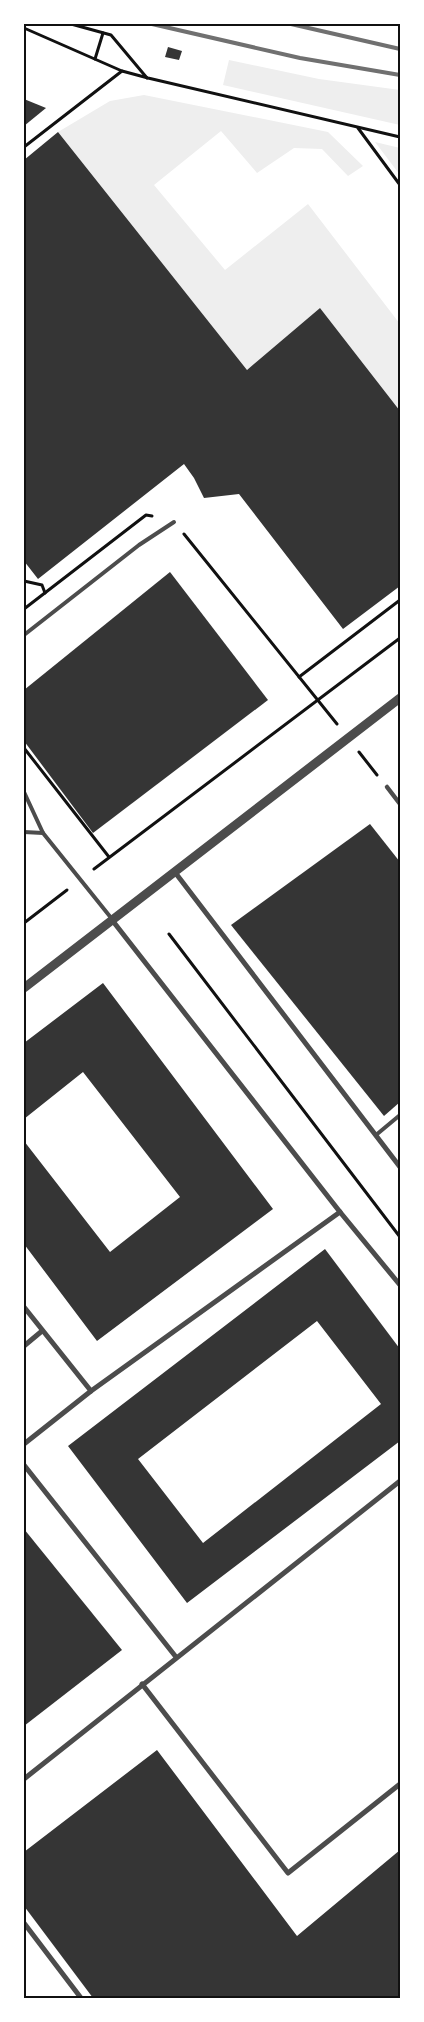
<svg xmlns="http://www.w3.org/2000/svg" width="424" height="2022" font-family="'PT Serif',serif">
	<style>
		.green { fill: #eee }
		.building { fill: #353535; fill-rule: evenodd }
		.lines { fill: none; stroke-linecap: round; stroke-linejoin: round }
		.path { stroke: #111; stroke-width: 3 }
		.service { stroke: #4c4c4c; stroke-width: 4 }
		.pedestrian { stroke: #4c4c4c; stroke-width: 4.5 }
		.minor { stroke: #4c4c4c; stroke-width: 5 }
		.tertiary { stroke: #4c4c4c; stroke-width: 9 }
		.rail { stroke: #707070; stroke-width: 4 }
		.neatline { fill: none; stroke: #111; stroke-width: 2 }
	</style>
	<rect width="100%" height="100%" fill="#fff"/>
	<g class="green">
		<polygon points="229,60 319,79 400,90 400,125 223,85"/>
		<polygon points="144,95 328,132 363,166 348,176 322,149 294,148 257,173 221,131 154,185 225,270 308,204 400,324 400,411 320,308 247,370 58,132 110,101"/>
		<polygon points="375,142 400,148 400,175"/>
	</g>
	<g class="building">
		<polygon points="168,47 182,51 179,60 165,57"/>
		<polygon points="24,99 46,108 24,126"/>
		<polygon points="58,132 247,370 320,308 400,411 400,586 343,629 239,494 204,498 194,478 184,464 38,579 24,561 24,160"/>
		<polygon points="170,572 268,700 93,833 24,741 24,690"/>
		<polygon points="370,824 400,862 400,1102 384,1116 231,925"/>
		<polygon points="103,983 273,1209 97,1341 24,1244 24,1141 110,1252 180,1197 83,1072 24,1119 24,1043"/>
		<path d="M325,1249L400,1349V1441L187,1603L68,1446ZM317,1321L381,1404L203,1543L138,1459Z"/>
		<polygon points="24,1529 122,1650 24,1726"/>
		<polygon points="157,1750 297,1936 400,1850 400,1998 93,1998 24,1906 24,1852"/>
	</g>
	<g class="lines">
		<g class="path">
			<polyline points="71,24 111,35 147,78"/>
			<polyline points="24,28 122,71 148,78 400,137"/>
			<polyline points="95,59 103,33"/>
			<polyline points="358,128 400,185"/>
			<polyline points="24,147 122,71"/>
			<polyline points="184,534 337,724"/>
			<polyline points="24,581 42,585 45,593"/>
			<polyline points="24,609 146,515 152,516"/>
			<polyline points="299,677 400,600"/>
			<polyline points="24,748 109,857"/>
			<polyline points="359,752 377,775"/>
			<polyline points="94,869 400,638"/>
			<polyline points="24,923 67,890"/>
			<polyline points="169,934 400,1237"/>
		</g>
		<g class="service">
			<polyline points="24,635 139,545 174,522"/>
			<polyline points="24,792 43,833 112,919"/>
			<polyline points="24,832 43,833"/>
			<polyline points="376,1135 400,1115"/>
		</g>
		<polyline class="pedestrian" points="387,787 400,804"/>
		<g class="minor">
			<polyline points="174,871 400,1167"/>
			<polyline points="112,920 340,1212 400,1285"/>
			<polyline points="24,1307 91,1391"/>
			<polyline points="24,1346 42,1331"/>
			<polyline points="24,1444 91,1391 340,1212"/>
			<polyline points="24,1465 176,1657"/>
			<polyline points="142,1684 288,1873 400,1784"/>
			<polyline points="24,1779 400,1481"/>
			<polyline points="24,1923 81,1998"/>
		</g>
		<polyline class="tertiary" points="24,988 400,698"/>
		<g class="rail">
			<polyline points="152,24 300,58 400,75"/>
			<polyline points="291,24 400,49"/>
		</g>
	</g>
	<rect width="424" height="2022" fill="none" stroke="#ffffff" stroke-width="50"/>
	<rect x="25" y="25" width="374" height="1972" class="neatline"/>
</svg>
